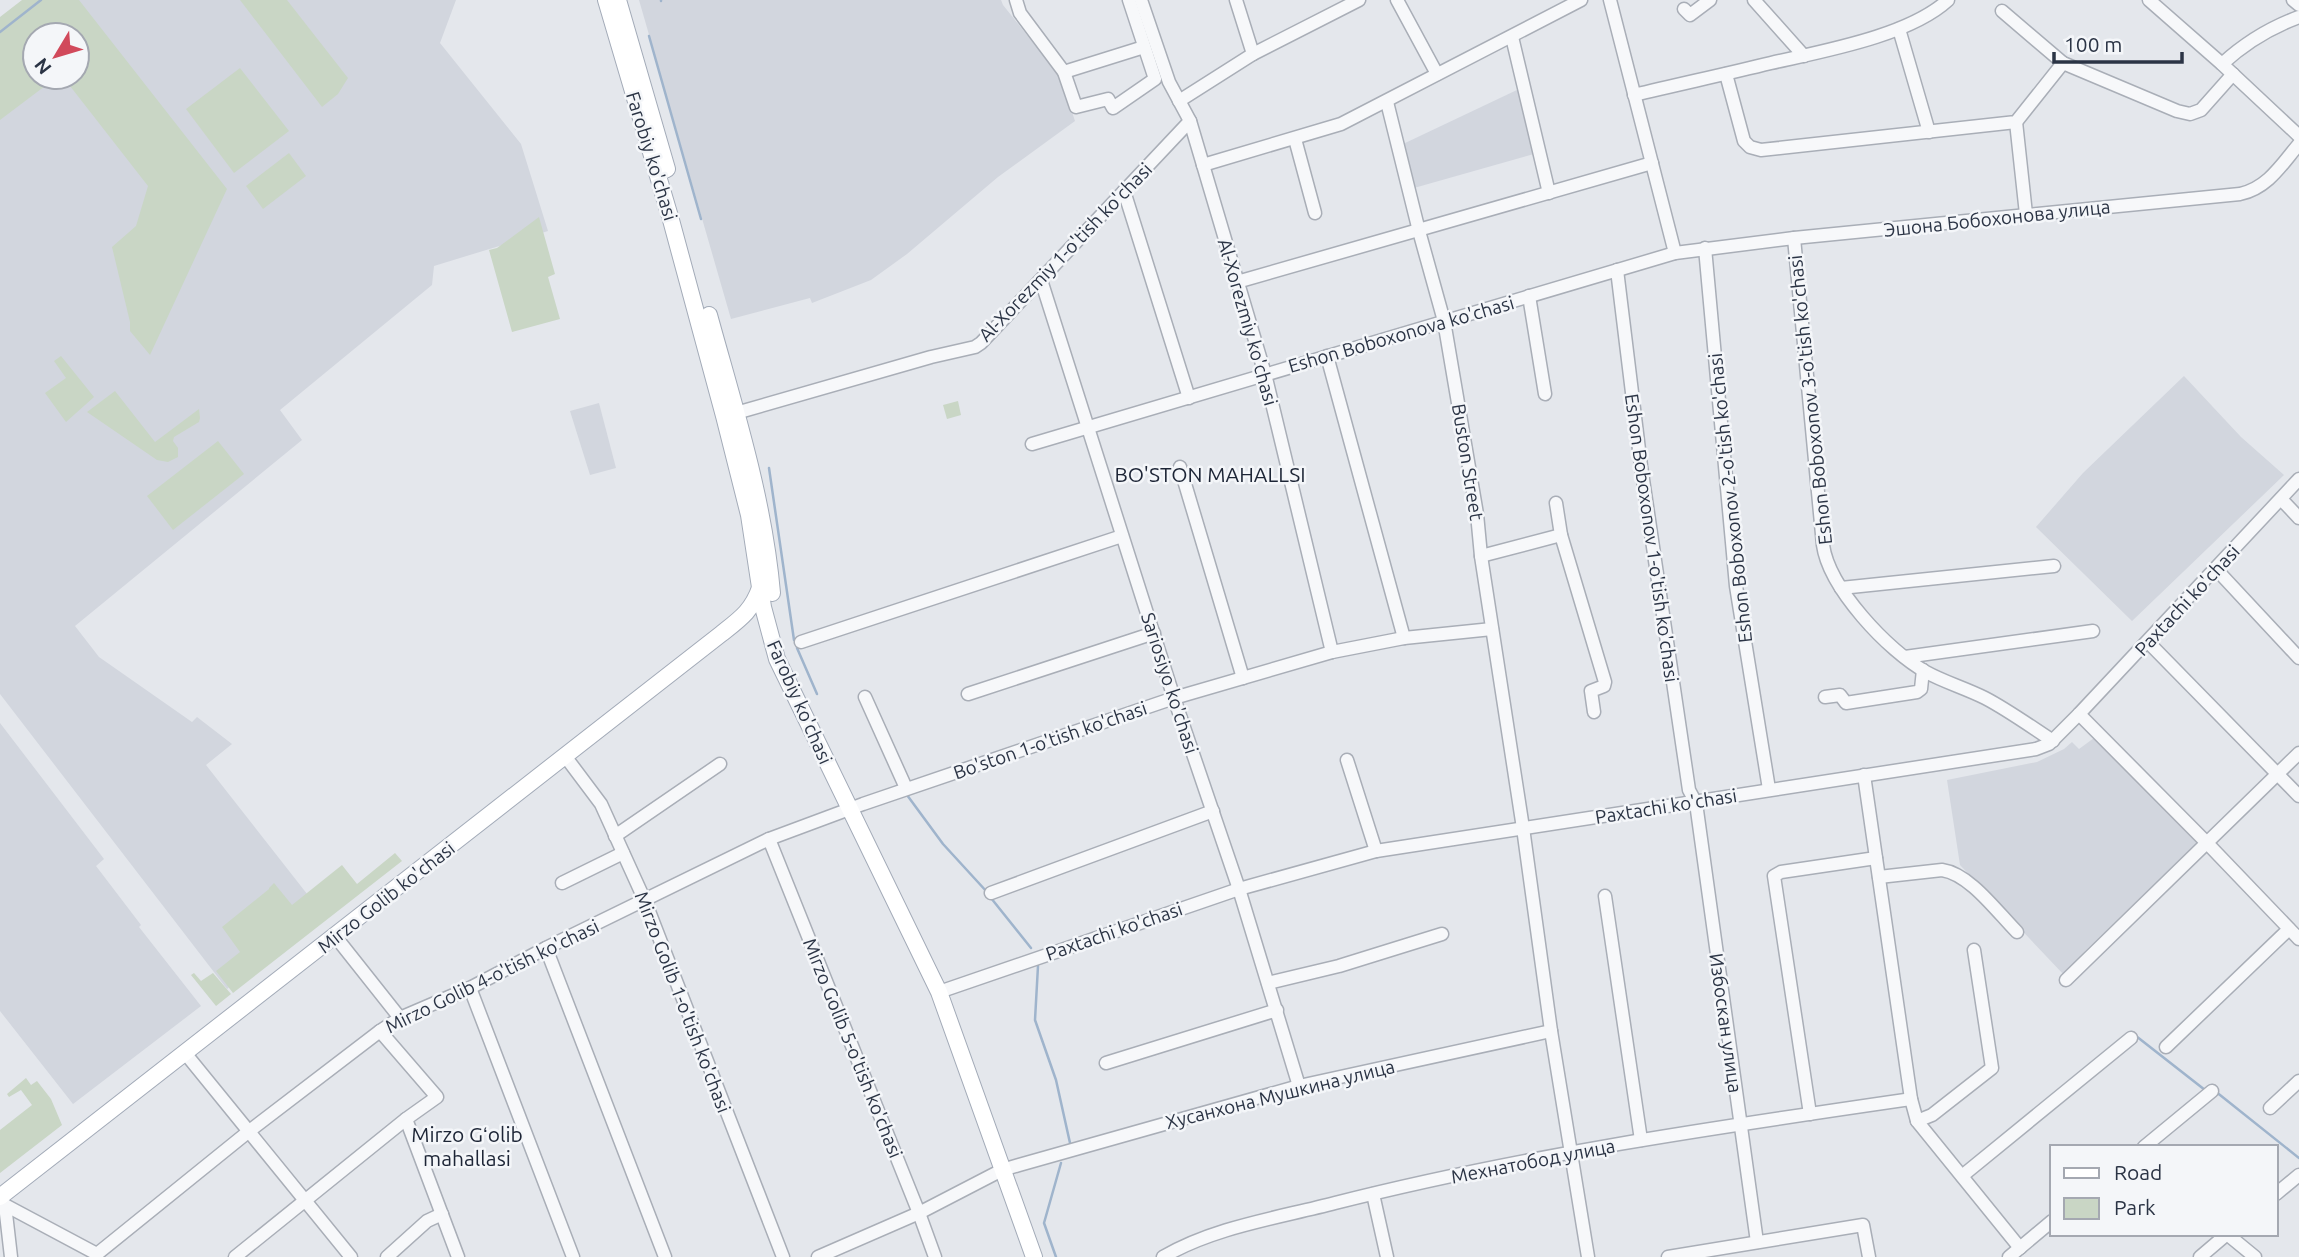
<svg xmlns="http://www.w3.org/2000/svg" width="2299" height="1257" font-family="Ubuntu,sans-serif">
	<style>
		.built { fill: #d2d6de; fill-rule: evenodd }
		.green { fill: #c9d6c5 }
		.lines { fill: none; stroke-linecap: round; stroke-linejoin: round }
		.stream { stroke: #9fb4cc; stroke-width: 2.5 }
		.minor-casing { stroke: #a9aeb7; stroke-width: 15 }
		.major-casing { stroke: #a3abb8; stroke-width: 18 }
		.minor { stroke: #f7f8fa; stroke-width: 12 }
		.major { stroke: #fff; stroke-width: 16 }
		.labels { text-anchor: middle; stroke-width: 5; stroke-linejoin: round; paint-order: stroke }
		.street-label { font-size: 19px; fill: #2b3445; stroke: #f4f6f9 }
		.neighbourhood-label { font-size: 21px; fill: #1d2536; stroke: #f4f6f9 }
	</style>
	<rect width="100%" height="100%" fill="#e4e7ec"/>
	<g class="built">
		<path d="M53,0H456L440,43L521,144L548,231L434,266L432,285L280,410L302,440L75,626L99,657L192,722L197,717L232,744L206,765L322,913L227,989L0,694V42ZM35,35H77V77H35Z"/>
		<polygon points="639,0 1001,0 1003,5 1060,76 1075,121 998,177 907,254 871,280 812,303 810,298 731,319"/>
		<polygon points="1519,89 1534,154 1414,188 1403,144"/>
		<polygon points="2184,376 2241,437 2284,475 2132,621 2036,527 2083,473"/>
		<polygon points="599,403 616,468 590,475 570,411"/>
		<polygon points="0,723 104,859 96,866 141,925 139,927 201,1006 73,1104 0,1011"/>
		<polygon points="2094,738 2197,843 2086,950 2064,975 1960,865 1947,780 2037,762 2064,749 2072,742 2079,749"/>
	</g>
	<g class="green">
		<polygon points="22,0 79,0 227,189 150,355 130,331 130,322 112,247 136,226 148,186 63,77 77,77 77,35 35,35 35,77 57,77 0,120 0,17"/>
		<polygon points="240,0 287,0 348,78 338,94 322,107"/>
		<polygon points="240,68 289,131 234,173 186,109"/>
		<polygon points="289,153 306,176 263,209 246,186"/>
		<polygon points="539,217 555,274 548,277 560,319 512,332 489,250 497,248"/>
		<polygon points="61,356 94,397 66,422 45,393 66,378 54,361"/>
		<polygon points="115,391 155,442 199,409 200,418 199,422 174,437 173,441 178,448 178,457 168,462 157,460 87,412"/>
		<polygon points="958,401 961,415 947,419 943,405"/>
		<polygon points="218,441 244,474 173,530 147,496"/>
		<polygon points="395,853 402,861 233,993 216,971 240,952 222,927 269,889 269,888 274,883 292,905 342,865 357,884"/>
		<polygon points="194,973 201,981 213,973 231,994 216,1006 191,975"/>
		<polygon points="26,1078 31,1085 37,1081 51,1099 62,1125 0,1173 0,1130 32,1105 21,1090 9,1097 7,1094"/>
	</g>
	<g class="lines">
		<g class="stream">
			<polyline points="661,1 661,0"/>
			<polyline points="0,32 41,0"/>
			<polyline points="649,36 701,219"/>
			<polyline points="769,468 794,640"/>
			<polyline points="797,648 817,694"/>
			<polyline points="907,795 943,844 987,892"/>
			<polyline points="991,898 1031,948"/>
			<polyline points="1038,966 1035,1020 1056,1080 1070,1143"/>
			<polyline points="2136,1036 2205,1090"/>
			<polyline points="2215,1091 2299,1158"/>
			<polyline points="1056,1257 1044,1223 1061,1163"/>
		</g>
		<defs>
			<g id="minor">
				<polyline points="1016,0 1020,13 1064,72 1076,107 1108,99 1113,108 1155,79 1129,0"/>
				<polyline points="1141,0 1169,82 1190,121 1265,374 1332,652"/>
				<polyline points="1236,0 1253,54"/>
				<polyline points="1397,0 1437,74"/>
				<polyline points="1610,0 1675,253"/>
				<polyline points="1754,0 1804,56"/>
				<polyline points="2149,0 2222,64 2299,136"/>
				<polyline points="2293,0 2299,5"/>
				<polyline points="1684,9 1690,15 1710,0"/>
				<polyline points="2002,11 2063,63 2177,111 2190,114 2201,110 2233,74"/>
				<polyline points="1899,29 1929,132"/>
				<polyline points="1512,37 1549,193"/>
				<path d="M2222,64C2246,42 2269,28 2299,17"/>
				<polyline points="1064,72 1144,47"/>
				<polyline points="1726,74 1744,141 1750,147 1761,150 2016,122 2063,63"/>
				<path d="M1634,95C1680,84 1726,74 1771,63C1823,51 1909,36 1948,0"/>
				<polyline points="1179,101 1253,54 1359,0"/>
				<polyline points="1387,102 1419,231 1444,321 1477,514 1481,556 1523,828 1551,1031 1588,1257"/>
				<polyline points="2016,122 2026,214"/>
				<polyline points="1295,139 1315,213"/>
				<polyline points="1203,165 1341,124 1581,0"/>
				<polyline points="1124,191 1189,398"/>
				<path d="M1794,238L1823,545C1829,588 1888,651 1926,672C1944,682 1965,688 1985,698C2008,710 2030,726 2053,741"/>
				<polyline points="1705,248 1736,586 1769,789"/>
				<polyline points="1617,270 1641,466 1689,790 1696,803 1757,1242"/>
				<polyline points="1041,280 1174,698 1239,889 1299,1086"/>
				<polyline points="1237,282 1652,163"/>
				<polyline points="1529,296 1545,394"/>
				<polyline points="1327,356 1404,638"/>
				<polyline points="729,415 931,357 975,347 981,343 1190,121"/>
				<path d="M1032,444L1675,253L1794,238L2240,194C2268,188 2282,164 2299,144"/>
				<polyline points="1180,467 1243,678"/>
				<polyline points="2281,499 2299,518"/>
				<polyline points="1556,503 1561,535"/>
				<polyline points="1481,556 1561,535 1605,682 1604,686 1591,691 1594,712"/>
				<polyline points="2216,569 2299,658"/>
				<polyline points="1841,588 2054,566"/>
				<polyline points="801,642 1122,536"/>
				<polyline points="2148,642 2299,796"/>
				<polyline points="1905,657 2093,631"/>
				<polyline points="968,694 1154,633"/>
				<polyline points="865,697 906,788"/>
				<polyline points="1825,697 1840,695 1846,703 1917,692 1921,689 1923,670"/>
				<polyline points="2079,714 2207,843 2299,939"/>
				<polyline points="565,756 601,804 645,901 783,1257"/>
				<polyline points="1347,760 1376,851"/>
				<polyline points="1864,775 1911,1099 1917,1121 2020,1248"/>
				<polyline points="615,836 720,764"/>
				<polyline points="769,839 919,1213 935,1257"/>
				<path d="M1879,877L1942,870C1970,874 1997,912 2017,932"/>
				<polyline points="562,883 623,853"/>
				<polyline points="991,893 1213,811"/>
				<polyline points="1605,896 1641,1140"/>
				<polyline points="335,936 400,1018"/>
				<polyline points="546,948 665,1257"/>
				<polyline points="2066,980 2299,753"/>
				<polyline points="1268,983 1339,966 1442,934"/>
				<polyline points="470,988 573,1257"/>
				<polyline points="939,992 1239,889 1376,851 2036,749 2049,744 2079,714 2299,479"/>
				<polyline points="2166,1047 2289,929"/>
				<polyline points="185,1053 351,1257"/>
				<polyline points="1106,1063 1277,1010"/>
				<polyline points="2270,1108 2299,1081"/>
				<polyline points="1810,1114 1774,876 1781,872 1876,858"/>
				<polyline points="406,1119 458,1257"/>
				<polyline points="1917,1121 1932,1115 1992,1068 1974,950"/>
				<polyline points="2144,1147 2212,1091"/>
				<polyline points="1962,1176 2131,1038"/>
				<polyline points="1373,1194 1387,1257"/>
				<polyline points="2276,1194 2299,1175"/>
				<polyline points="5,1205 97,1254"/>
				<polyline points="5,1205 11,1257"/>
				<polyline points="2227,1234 2255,1257"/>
				<polyline points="97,1254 248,1132 380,1031 400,1018 470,988 546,948 769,839 863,804 1174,698 1332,652 1404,638 1492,629"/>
				<polyline points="235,1257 406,1119 437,1097 380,1031"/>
				<polyline points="387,1257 427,1221 442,1214"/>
				<polyline points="818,1257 919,1213 1002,1170 1019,1165 1299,1086 1551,1031"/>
				<path d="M1163,1257C1214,1227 1278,1218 1335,1203C1524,1155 1718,1127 1911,1099"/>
				<polyline points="1668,1257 1863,1225 1869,1257"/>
				<polyline points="2009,1257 2052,1221"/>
				<polyline points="2200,1257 2227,1234"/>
			</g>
			<g id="major">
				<polyline points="606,0 671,220 724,416 749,515 763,607 777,659 939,992 1034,1257"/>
				<polyline points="618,0 667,169"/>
				<path d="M709,315C734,406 764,499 772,593"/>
				<path d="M0,1197L721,634C740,619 752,611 760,588"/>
			</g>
		</defs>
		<use href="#minor" class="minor-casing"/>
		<use href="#major" class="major-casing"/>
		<use href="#minor" class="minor"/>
		<use href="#major" class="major"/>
	</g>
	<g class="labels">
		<g class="street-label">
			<text transform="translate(652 156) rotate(73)" y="7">Farobiy ko'chasi</text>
			<text transform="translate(1997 218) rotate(-6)" y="7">Эшона Бобохонова улица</text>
			<text transform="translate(1065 252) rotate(-46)" y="7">Al-Xorezmiy 1-o'tish ko'chasi</text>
			<text transform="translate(1248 322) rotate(74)" y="7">Al-Xorezmiy ko'chasi</text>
			<text transform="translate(1401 334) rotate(-16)" y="7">Eshon Boboxonova ko'chasi</text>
			<text transform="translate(1810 400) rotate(-96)" y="7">Eshon Boboxonov 3-o'tish ko'chasi</text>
			<text transform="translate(1468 462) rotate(81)" y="7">Buston Street</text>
			<text transform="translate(1730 498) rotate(-96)" y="7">Eshon Boboxonov 2-o'tish ko'chasi</text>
			<text transform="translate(1652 538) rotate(82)" y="7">Eshon Boboxonov 1-o'tish ko'chasi</text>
			<text transform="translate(2187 600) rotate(-47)" y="7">Paxtachi ko'chasi</text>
			<text transform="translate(1170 683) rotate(72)" y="7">Sariosiyo ko'chasi</text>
			<text transform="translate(800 702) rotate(66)" y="7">Farobiy ko'chasi</text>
			<text transform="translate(1050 740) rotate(-19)" y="7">Bo'ston 1-o'tish ko'chasi</text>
			<text transform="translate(1666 806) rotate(-9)" y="7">Paxtachi ko'chasi</text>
			<text transform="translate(386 897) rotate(-38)" y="7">Mirzo Golib ko'chasi</text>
			<text transform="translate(1114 931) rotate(-19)" y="7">Paxtachi ko'chasi</text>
			<text transform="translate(492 976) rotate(-26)" y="7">Mirzo Golib 4-o'tish ko'chasi</text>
			<text transform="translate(683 1002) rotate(69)" y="7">Mirzo Golib 1-o'tish ko'chasi</text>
			<text transform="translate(1726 1023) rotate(82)" y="7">Избоскан улица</text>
			<text transform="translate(853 1048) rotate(68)" y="7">Mirzo Golib 5-o'tish ko'chasi</text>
			<text transform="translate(1280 1094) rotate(-14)" y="7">Хусанхона Мушкина улица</text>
			<text transform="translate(1533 1161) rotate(-11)" y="7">Мехнатобод улица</text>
		</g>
		<g class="neighbourhood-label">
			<text x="1210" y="482">BO'STON MAHALLSI</text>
			<text x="467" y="1142">Mirzo Gʻolib<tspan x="467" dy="24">mahallasi</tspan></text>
		</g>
	</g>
	<rect x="2050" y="1145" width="228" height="91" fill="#f4f6f9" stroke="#a4a8b1" stroke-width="2"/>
	<rect x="2064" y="1168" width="35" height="10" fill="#ffffff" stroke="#a4a8b1" stroke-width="2"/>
	<text x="2114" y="1180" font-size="21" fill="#2b3445">Road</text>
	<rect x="2064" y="1198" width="35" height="21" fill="#c9d6c5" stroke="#a4a8b1" stroke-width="2"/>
	<text x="2114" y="1215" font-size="21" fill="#2b3445">Park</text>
	<g transform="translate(56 56) rotate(232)"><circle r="33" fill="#f4f6f9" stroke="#a4a8b1" stroke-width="2"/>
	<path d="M0-5L12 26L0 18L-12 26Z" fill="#d1495b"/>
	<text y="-10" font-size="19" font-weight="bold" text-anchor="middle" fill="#2b3445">N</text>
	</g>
	<path d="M2054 52v10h128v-10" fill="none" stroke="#2b3445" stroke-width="3.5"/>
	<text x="2064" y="52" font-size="21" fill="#2b3445" stroke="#f4f6f9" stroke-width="5" paint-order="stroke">100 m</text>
</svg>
